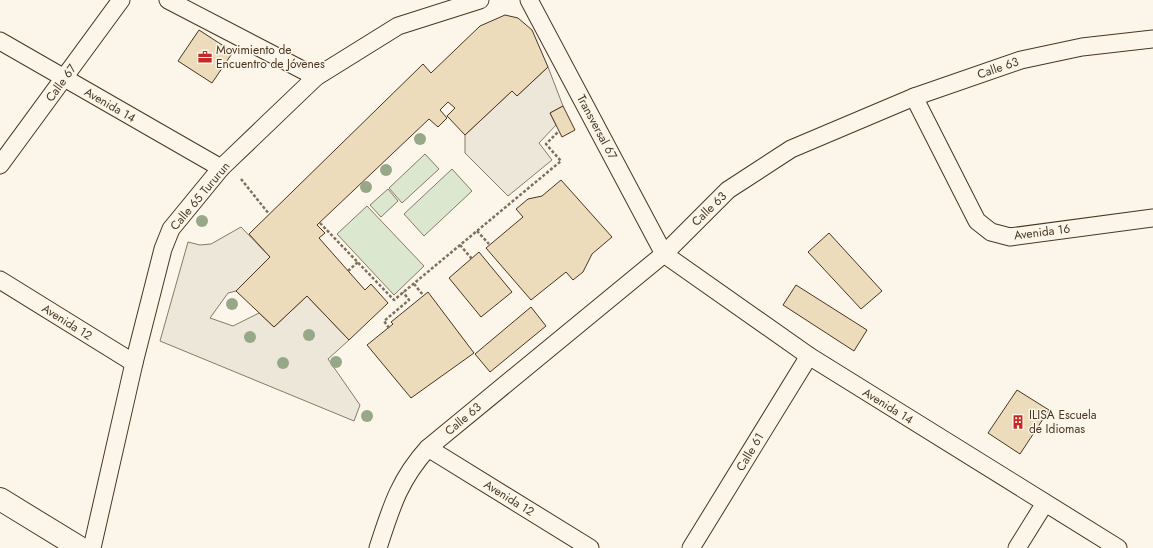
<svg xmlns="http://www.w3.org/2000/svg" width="1153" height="548" font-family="Jost,sans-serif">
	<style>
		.green { fill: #dce7d0; stroke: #887966 }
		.parking { fill: #ede7d9; stroke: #887966 }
		.building { fill: #ecdcbc; stroke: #4a3520 }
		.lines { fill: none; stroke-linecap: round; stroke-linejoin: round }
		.street-casing { stroke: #4a3520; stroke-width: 19 }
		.secondary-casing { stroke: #4a3520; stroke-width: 24 }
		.path { stroke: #7f6f5c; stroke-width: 2.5; stroke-dasharray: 3 2; stroke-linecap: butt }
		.street { stroke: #fbf6e9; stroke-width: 17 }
		.secondary { stroke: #fbf6e9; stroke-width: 22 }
		.tree { fill: #96a887 }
		.labels { text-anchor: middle; stroke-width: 3; stroke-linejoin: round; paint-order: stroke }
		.poi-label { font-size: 12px; fill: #4a3520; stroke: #fbf6e9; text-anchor: start }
		.street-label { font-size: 12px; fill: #4a3520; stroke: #fbf6e9 }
	</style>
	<rect width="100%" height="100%" fill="#fbf6e9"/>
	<g class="green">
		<polygon points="425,154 439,169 402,203 389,188"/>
		<polygon points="452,169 472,191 424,236 404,214"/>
		<polygon points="388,189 398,201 381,217 370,205"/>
		<polygon points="367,206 424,266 394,295 337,234"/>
	</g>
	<g class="parking">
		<polygon points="548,67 563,106 550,113 556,125 539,143 552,160 508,196 465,153 465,135 512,91 517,96"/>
		<polygon points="241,227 270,257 236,291 228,293 210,318 233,326 259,313 274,327 307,296 349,340 328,359 360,405 354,421 160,341 188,242 200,245 211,244"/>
	</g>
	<g class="building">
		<polygon points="505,15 518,18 532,30 548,67 517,96 512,91 465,135 447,116 455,108 448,102 440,110 447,118 438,127 429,119 317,225 325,233 319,238 365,290 371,284 388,303 349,340 307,296 274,327 236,291 270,257 249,234 423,64 431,73 480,26"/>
		<polygon points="199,30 233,52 212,83 178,61"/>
		<polygon points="563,106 575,130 562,137 550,113"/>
		<polygon points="561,180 612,237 592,254 583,272 573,280 566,272 531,300 486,248 523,217 516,209 528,199 542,196"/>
		<polygon points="829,233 882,291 861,309 808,252"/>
		<polygon points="479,252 512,292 481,317 449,278"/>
		<polygon points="796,285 867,330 854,351 783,305"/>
		<polygon points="428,292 474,353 411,398 367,345 393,324 391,322"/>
		<polygon points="531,307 546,326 490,372 475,354"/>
		<polygon points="1017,390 1049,410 1020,454 988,433"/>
	</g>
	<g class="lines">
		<defs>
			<g id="street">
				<polyline points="168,0 316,77"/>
				<polyline points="529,0 664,254 809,356 1118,548"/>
				<polyline points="0,41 221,168"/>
				<polyline points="914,97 977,221 991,232 1010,237 1153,218"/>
				<polyline points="0,165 121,0"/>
				<polyline points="0,280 134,363"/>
				<polyline points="428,448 590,548"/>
				<polyline points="92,548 134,363 163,249 171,229 221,168 316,77 398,26 480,0"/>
				<path d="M378,548C391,508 399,480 428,448L664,254L728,190L791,149L914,97L1021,60L1082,47L1153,39"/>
				<polyline points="691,548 809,356"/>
				<polyline points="1017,548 1045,503"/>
			</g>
			<polyline id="secondary" points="0,499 80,548"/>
		</defs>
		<use href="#street" class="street-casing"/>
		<use href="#secondary" class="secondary-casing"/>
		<g class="path">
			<polyline points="241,179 269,214"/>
			<polyline points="320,223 394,300 561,161 546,144 559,131"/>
			<polyline points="477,231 489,244"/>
			<polyline points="460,245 472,259"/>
			<polyline points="348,271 358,262"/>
			<polyline points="414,284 423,295"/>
			<polyline points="389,328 384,321 409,300 403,292"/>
		</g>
		<use href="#street" class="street"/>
		<use href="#secondary" class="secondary"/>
	</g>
	<g class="tree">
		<circle cx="420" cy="139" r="6"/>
		<circle cx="386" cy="170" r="6"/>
		<circle cx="366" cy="187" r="6"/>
		<circle cx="202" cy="221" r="6"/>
		<circle cx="232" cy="304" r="6"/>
		<circle cx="309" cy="335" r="6"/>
		<circle cx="250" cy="337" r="6"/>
		<circle cx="336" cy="362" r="6"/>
		<circle cx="283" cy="363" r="6"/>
		<circle cx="367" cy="416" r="6"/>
	</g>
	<defs>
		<symbol id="office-bare" viewBox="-9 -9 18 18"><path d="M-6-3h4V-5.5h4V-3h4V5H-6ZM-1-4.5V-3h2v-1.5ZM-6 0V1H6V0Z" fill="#c62828" stroke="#fbf6e9" stroke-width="2.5" paint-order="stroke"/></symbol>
		<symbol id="building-bare" viewBox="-9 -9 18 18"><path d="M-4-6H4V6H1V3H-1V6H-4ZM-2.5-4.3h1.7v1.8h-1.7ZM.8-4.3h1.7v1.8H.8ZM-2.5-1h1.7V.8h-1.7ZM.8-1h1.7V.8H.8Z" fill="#c62828" stroke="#fbf6e9" stroke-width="2.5" paint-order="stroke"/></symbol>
	</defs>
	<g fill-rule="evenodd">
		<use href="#office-bare" x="195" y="47" width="20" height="20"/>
		<use href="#building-bare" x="1008" y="412" width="20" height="20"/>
	</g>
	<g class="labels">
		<g class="poi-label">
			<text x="216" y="54">Movimiento de<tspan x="216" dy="14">Encuentro de Jóvenes</tspan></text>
			<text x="1029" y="419">ILISA Escuela<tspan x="1029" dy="14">de Idiomas</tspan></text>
		</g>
		<g class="street-label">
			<text transform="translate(998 68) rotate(-19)" y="4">Calle 63</text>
			<text transform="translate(61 83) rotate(-54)" y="4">Calle 67</text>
			<text transform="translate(110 105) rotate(30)" y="4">Avenida 14</text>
			<text transform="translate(597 127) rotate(62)" y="4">Transversal 67</text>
			<text transform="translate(200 196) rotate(-50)" y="4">Calle 65 Tururun</text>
			<text transform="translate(709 209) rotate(-44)" y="4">Calle 63</text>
			<text transform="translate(1042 232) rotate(-7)" y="4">Avenida 16</text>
			<text transform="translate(67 322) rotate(32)" y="4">Avenida 12</text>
			<text transform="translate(888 406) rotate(32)" y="4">Avenida 14</text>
			<text transform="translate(463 419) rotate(-40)" y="4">Calle 63</text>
			<text transform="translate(750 452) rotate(-59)" y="4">Calle 61</text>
			<text transform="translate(509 498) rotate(32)" y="4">Avenida 12</text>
		</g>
	</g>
</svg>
